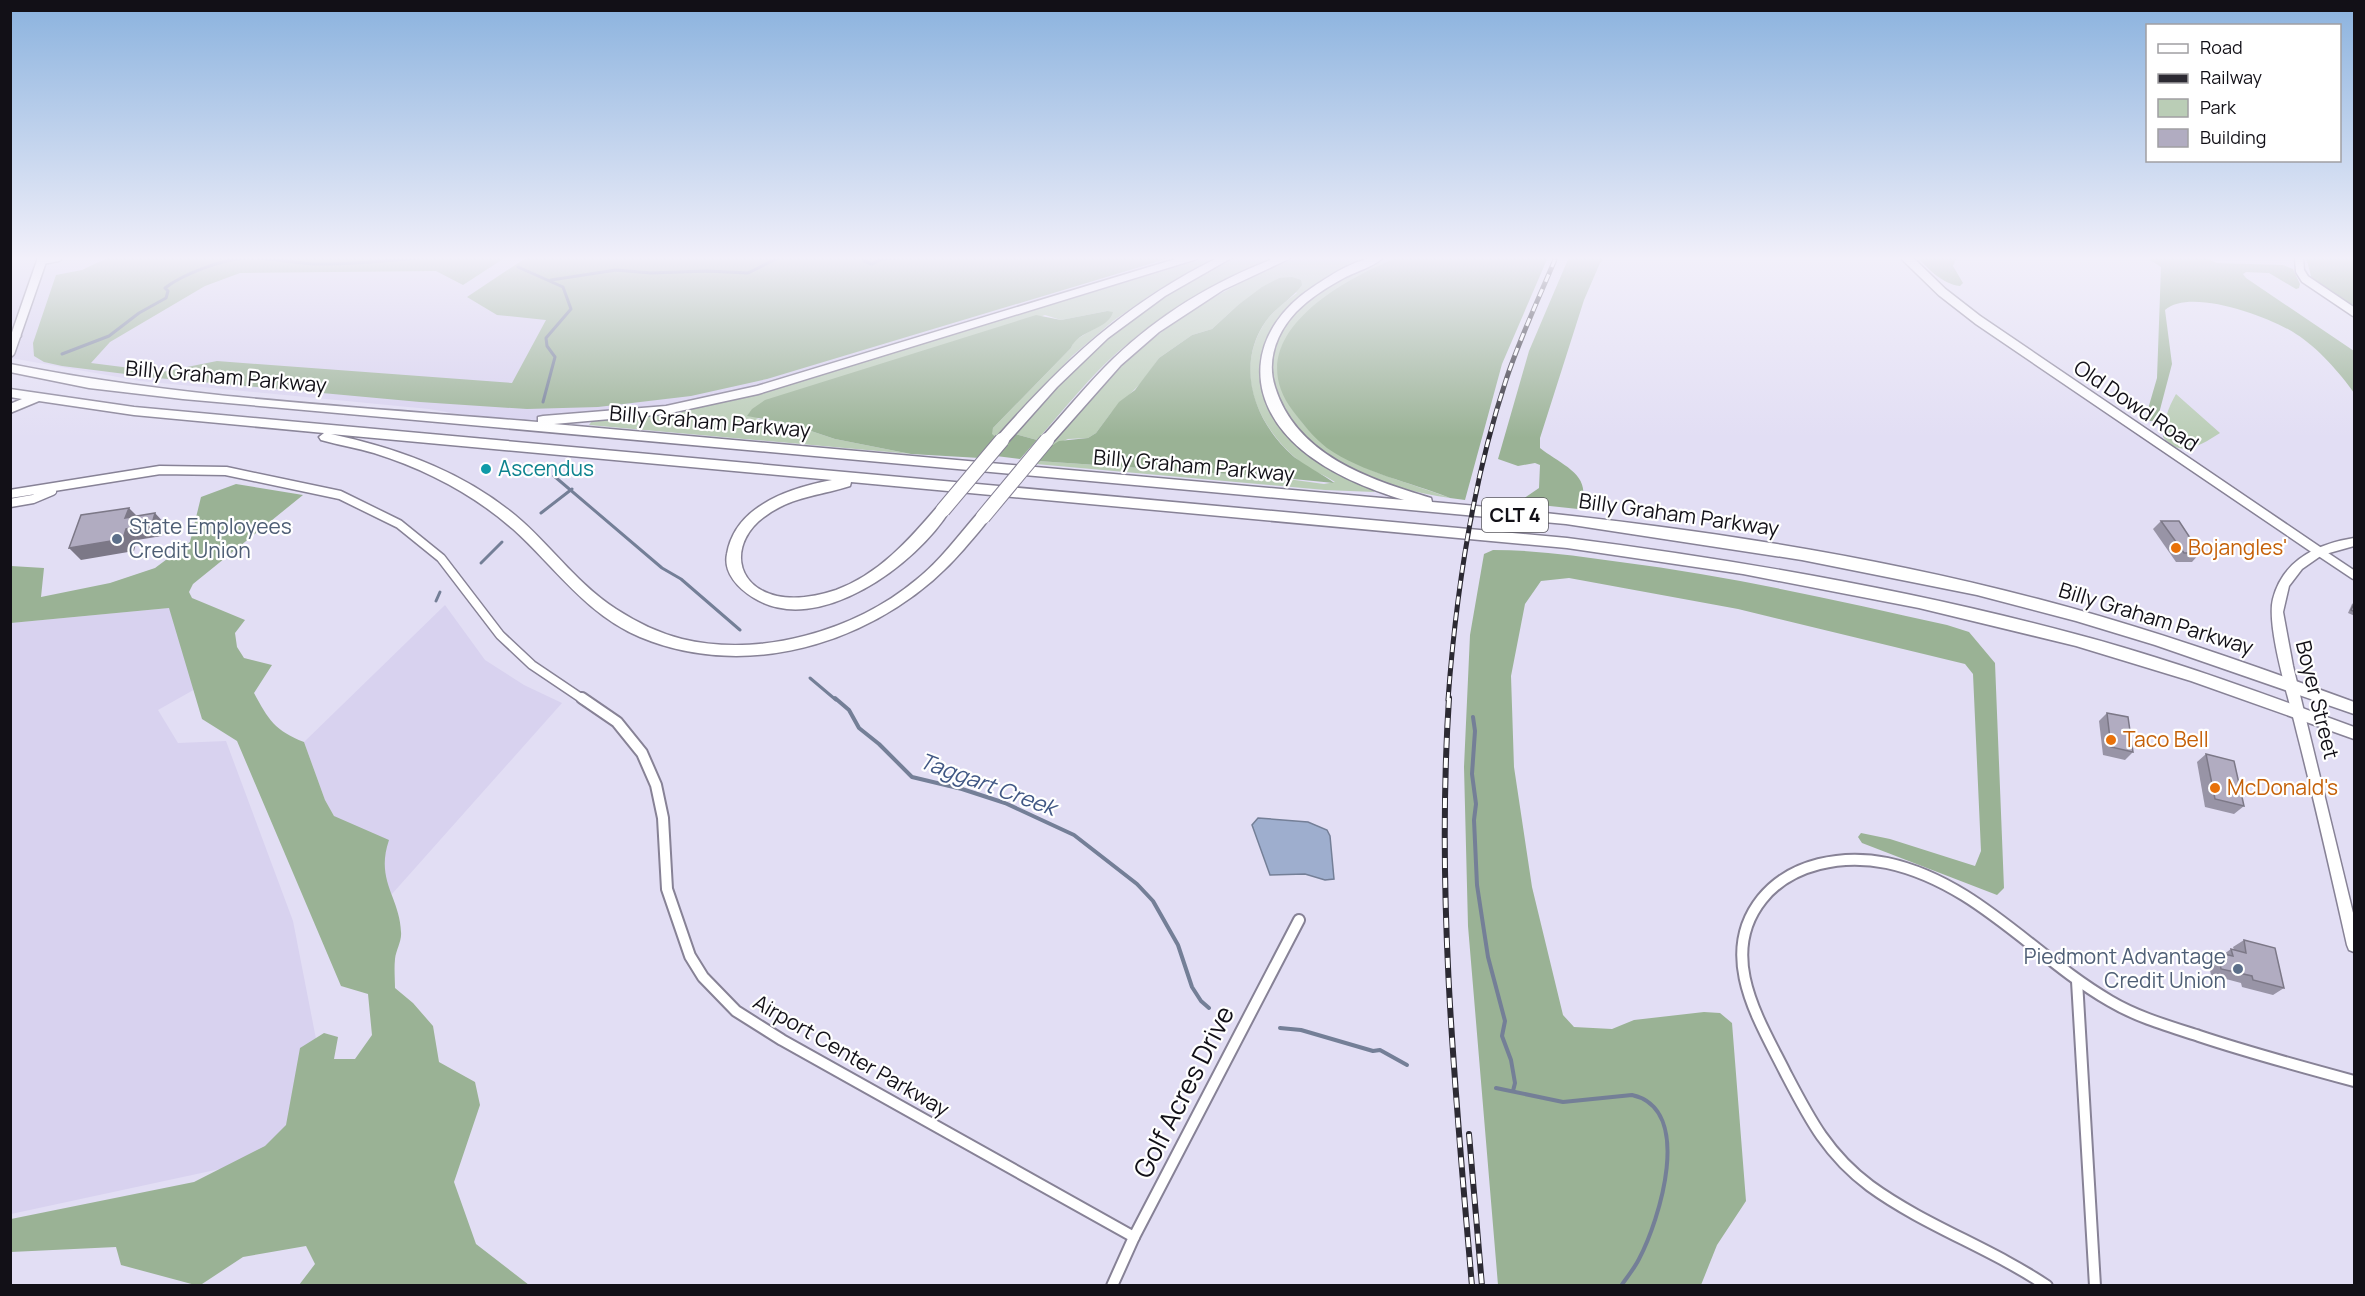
<svg xmlns="http://www.w3.org/2000/svg" width="2365" height="1296" font-family="Manrope,sans-serif">
	<style>
		.built { fill: #d8d2ef }
		.green { fill: #bacdb6 }
		.forest { fill: #9ab295 }
		.water { fill: #9eaece; stroke: #747f97; stroke-width: 1.5 }
		.lines { fill: none; stroke-linecap: round; stroke-linejoin: round }
		.stream-far1 { stroke: #747f97; stroke-width: 3 }
		.stream { stroke: #747f97; stroke-width: 4 }
		.minor-far1-casing { stroke: #878296; stroke-width: 11 }
		.minor-casing { stroke: #878296; stroke-width: 14 }
		.tertiary-casing { stroke: #878296; stroke-width: 12 }
		.secondary-casing { stroke: #878296; stroke-width: 3 }
		.trunk-casing { stroke: #878296; stroke-width: 3 }
		.minor-far1 { stroke: #fff; stroke-width: 8 }
		.minor { stroke: #fff; stroke-width: 10 }
		.tertiary { stroke: #fff; stroke-width: 9 }
		.secondary { fill: #fff; fill-rule: evenodd }
		.trunk { fill: #fff; fill-rule: evenodd }
		.rail-far1-casing { stroke: #2c2a33; stroke-width: 5 }
		.rail-casing { stroke: #2c2a33; stroke-width: 6 }
		.rail-far1 { stroke: #fff; stroke-width: 3; stroke-dasharray: 8; stroke-linecap: butt }
		.rail { stroke: #fff; stroke-width: 4; stroke-dasharray: 10; stroke-linecap: butt }
		.trunk-bridge-casing { stroke: #878296; stroke-width: 16; stroke-linecap: butt }
		.trunk-bridge { stroke: #fff; stroke-width: 14 }
		.wall { fill: #9894a6 }
		.shaded-wall { fill: #7c7887 }
		.building { fill: #b1acc1; stroke: #7c7887; stroke-width: 1.5 }
		.culture-dot { fill: #0f9aa8; stroke: #fff; stroke-width: 2 }
		.service-dot { fill: #5c6f8a; stroke: #fff; stroke-width: 2 }
		.food-dot { fill: #e8710a; stroke: #fff; stroke-width: 2 }
		.labels { text-anchor: middle; stroke-width: 4.5; stroke-linejoin: round; paint-order: stroke }
		.shield { fill: #fff; stroke: #59585d; stroke-width: 1.5 }
		.shield-label { font-size: 20px; font-weight: bold; fill: #121017 }
		.street-label { font-size: 21px; fill: #121017; stroke: #fff }
		.culture-label { font-size: 21px; fill: #0d838f; stroke: #fff; text-anchor: start }
		.service-label { font-size: 21px; fill: #4e5e75; stroke: #fff; text-anchor: start }
		.food-label { font-size: 21px; fill: #c56008; stroke: #fff; text-anchor: start }
		.water-label { font-size: 22px; font-style: italic; fill: #405784; stroke: #fff }
		.near-street-label { font-size: 26px; fill: #121017; stroke: #fff }
	</style>
	<rect width="100%" height="100%" fill="#e2def4"/>
	<g class="built">
		<polygon points="11,257 1195,257 902,347 708,403 590,418 536,420 481,418 429,409 140,381 11,358"/>
		<polygon points="445,605 485,660 524,685 562,703 384,903 325,800 304,742"/>
		<polygon points="169,608 213,679 158,710 178,743 226,741 293,921 317,1044 290,1154 11,1214 11,623"/>
	</g>
	<g class="green">
		<path d="M1235,257H1275C1214,283 1156,316 1108,361C1082,386 1060,414 1037,440L1015,434C1036,409 1058,381 1082,359C1128,317 1180,283 1235,257Z"/>
		<path d="M1299,257H1369C1318,282 1236,326 1267,397C1270,403 1272,412 1276,418C1281,425 1294,432 1302,437C1326,454 1349,471 1373,488L1374,492L1325,490L1036,464L1038,461L1273,477L1324,484L1335,482C1323,474 1310,470 1299,461C1257,426 1232,371 1266,321C1274,310 1286,301 1297,293L1279,278L1238,305L1212,329L1192,335L1159,358L1142,382L1111,413L1096,433L1088,438L1068,439L1051,446C1120,354 1192,299 1299,257Z"/>
		<path d="M1386,257H1399L1282,346C1275,377 1278,388 1296,414C1331,466 1395,477 1450,498C1384,488 1293,461 1275,387C1269,363 1273,342 1288,322C1311,291 1352,273 1386,257Z"/>
		<polygon points="1206,258 1209,260 1153,293 1113,321 1072,356 997,438 991,434 993,428 1071,348 1074,341 1108,320 1107,311 1061,320 1045,315 756,419 787,423 835,439 911,454 589,425 592,421 666,414 760,393"/>
		<path d="M2176,394L2220,433C2201,445 2181,459 2163,437C2164,420 2168,408 2176,394Z"/>
	</g>
	<g class="forest">
		<polygon points="109,257 506,257 463,285 436,271 240,273 205,286 110,342 91,363 162,372 217,361 512,383 546,320 497,315 467,297 527,257 1173,257 767,379 691,396 598,407 527,409 420,402 157,378 62,366 44,362 34,356 33,343 56,275 82,270"/>
		<path d="M1399,257H1548L1502,364L1465,500L1450,498C1410,482 1363,473 1327,448C1313,437 1304,425 1293,411C1237,337 1343,279 1399,257Z"/>
		<path d="M1569,257H1606L1600,263L1584,300L1540,438V448C1561,465 1597,476 1578,509L1522,503L1520,501L1539,488L1540,465L1535,463L1518,466L1498,459L1529,351Z"/>
		<path d="M1917,257H1965L1956,259L1953,266L1963,283L1960,286C1942,284 1929,269 1917,257Z"/>
		<path d="M2151,257H2204L2217,263L2283,265L2293,269L2300,284L2299,288L2296,289L2269,273L2246,272L2243,274L2246,278L2354,351V393C2341,374 2317,347 2296,334C2271,317 2190,287 2165,310L2172,364L2157,421H2149L2146,416L2157,378L2161,267L2150,260Z"/>
		<polygon points="2306,257 2354,257 2354,307 2312,280"/>
		<path d="M1292,277L1301,280L1302,285C1292,299 1276,307 1266,321C1234,366 1255,423 1293,456C1301,463 1332,480 1334,483L1273,477L1038,461L1051,446L1059,441L1088,438L1096,433L1119,402L1135,390L1159,358L1192,335L1212,329L1238,305L1262,287L1279,278Z"/>
		<path d="M1107,311L1113,312C1108,330 1078,330 1071,348L993,428L992,434L997,438L980,458L911,454L835,439L787,423L747,416L752,409L765,400L1036,315L1061,320Z"/>
		<polygon points="1015,434 1037,440 1020,459 996,456"/>
		<path d="M236,484L303,495L193,584L189,592L192,598L245,620L235,633L237,647L244,658L272,665L254,693C268,719 275,731 304,742L325,800L334,816L389,840C375,881 400,897 401,932C402,941 396,950 395,959C394,969 395,979 395,988L413,1003L433,1026L439,1062L475,1082L480,1105L454,1182L476,1244L529,1285H299L315,1264L306,1246L243,1257L199,1286L121,1265L116,1247L11,1252V1219L194,1182L265,1146L286,1125L300,1048L324,1033L338,1037L334,1059H355L372,1035L368,994L341,986L237,741L202,719L169,608L11,623V566L44,568L41,597L110,583L155,568L190,542L201,497Z"/>
		<path d="M1493,550C1536,550 1578,556 1620,562C1731,576 1839,601 1947,625L1969,632L1995,663L2004,888L1997,895L1862,843L1858,837L1861,833L1890,839L1975,866L1981,851L1973,674L1965,664L1738,609L1569,578L1541,581L1525,604L1511,676L1514,767L1532,887L1563,1015L1574,1027L1612,1029L1634,1020L1704,1012L1720,1013L1732,1023L1746,1201L1717,1245L1701,1285H1498L1468,926L1464,767L1470,635L1484,554Z"/>
	</g>
	<polygon class="water" points="1258,818 1308,822 1327,830 1330,836 1334,879 1325,880 1305,874 1270,875 1252,825"/>
	<g class="lines">
		<g class="stream-far1">
			<polyline points="864,257 864,261 872,264 882,259 908,257"/>
			<polyline points="518,267 563,287 571,309 546,338 547,346 555,357 543,402"/>
			<polyline points="551,280 616,270 651,273 707,271 748,273 780,257"/>
			<path d="M62,354L109,336L139,313L166,298L168,291L165,288C183,274 223,259 246,258C270,257 295,264 320,264C355,264 390,261 425,257"/>
			<polyline points="554,476 662,568 681,579 740,630"/>
			<polyline points="541,513 572,489"/>
			<polyline points="481,563 502,542"/>
			<polyline points="436,601 440,592"/>
			<polyline points="810,678 836,700"/>
		</g>
		<g class="stream">
			<polyline points="835,698 849,710 859,728 879,744 912,777 962,789 1005,803 1074,835 1137,884 1153,901 1178,945 1192,987 1201,1001 1209,1008"/>
			<polyline points="1473,717 1475,731 1472,774 1476,804 1474,820 1477,885 1488,957 1505,1021 1502,1036 1511,1060 1515,1083 1513,1091"/>
			<polyline points="1280,1028 1301,1030 1373,1051 1380,1050 1407,1065"/>
			<path d="M1496,1088L1563,1102L1632,1095C1695,1109 1659,1221 1639,1259C1634,1269 1627,1277 1621,1286"/>
		</g>
		<defs>
			<g id="minor-far1">
				<polyline points="2299,257 2300,271 2305,279 2354,312"/>
				<polyline points="42,260 58,257"/>
				<polyline points="10,494 160,470 226,471 340,495 399,524 441,558 500,635 532,665 584,700"/>
				<polyline points="10,503 33,499 52,491"/>
				<polyline points="2318,551 2354,575"/>
			</g>
			<g id="minor">
				<polyline points="582,698 617,722 642,753 656,785 663,818 667,889 690,956 703,977 736,1011 782,1040 1134,1237"/>
				<polyline points="2077,981 2095,1286"/>
				<polyline points="1112,1286 1134,1237 1299,920"/>
				<path d="M2047,1286C1991,1248 1925,1226 1870,1186C1827,1154 1809,1118 1785,1072C1759,1020 1717,955 1762,899C1791,863 1843,854 1887,863C1976,882 2034,957 2110,1001C2137,1017 2168,1026 2199,1036C2250,1053 2302,1067 2354,1081"/>
			</g>
			<g id="tertiary">
				<polyline points="1906,257 1942,292 1978,320 2318,551"/>
				<polyline points="10,352 43,257"/>
			</g>
			<path id="secondary" d="M2354,538V546L2322,555L2302,569L2289,586L2283,612L2293,666L2354,917V952L2349,950L2347,945C2331,874 2315,803 2297,733C2290,702 2266,627 2273,599C2283,560 2317,544 2354,538Z"/>
			<g id="trunk">
				<path d="M1182,257H1199L1197,259L758,394L666,414L554,424L1404,500C1368,489 1331,474 1302,450C1241,399 1249,329 1313,287C1334,273 1358,257 1383,257C1376,266 1355,272 1344,278C1327,287 1310,298 1296,312C1277,332 1266,360 1275,387C1296,455 1368,479 1431,498L1432,502C1636,520 1840,547 2038,599C2145,627 2250,664 2354,702V714L2155,645L2076,621L1977,595L1802,560L1566,524L183,399L89,388L10,372V364C184,399 362,407 538,422V417L543,416L666,406L757,386Z"/>
				<path d="M1219,257H1233L1165,296L1108,338L1057,387L1007,443H997L995,440L997,437C1065,360 1126,303 1219,257Z"/>
				<path d="M1278,257H1293L1223,290L1159,332L1121,365L1052,443H1042L1040,440L1042,437C1066,411 1088,383 1114,358C1161,313 1217,280 1278,257Z"/>
				<polygon points="15,332 21,336 10,345 10,333"/>
				<path d="M10,389L134,407L1567,538C1738,560 1908,589 2075,634C2170,659 2262,693 2354,727V739L2191,681L2076,646L1919,608L1743,574L1567,548L851,482L850,486C819,496 792,496 764,517C730,542 733,586 777,596C796,600 818,596 836,590C879,574 909,540 938,506L943,505L950,510C917,564 818,638 754,598C739,589 723,573 727,554C735,506 789,488 832,480L331,434C401,449 469,474 523,522C554,550 580,586 616,609C636,622 658,633 682,639C760,658 855,631 916,580C940,561 958,536 978,513L983,512L990,517C983,528 973,538 964,549C887,639 753,684 640,637C587,615 554,566 513,529C473,494 425,469 374,453C357,448 339,445 321,440L319,437L324,433L134,415L39,401L10,413V404L22,399L10,397Z"/>
			</g>
		</defs>
		<use href="#minor-far1" class="minor-far1-casing"/>
		<use href="#minor" class="minor-casing"/>
		<use href="#tertiary" class="tertiary-casing"/>
		<use href="#secondary" class="secondary-casing"/>
		<use href="#trunk" class="trunk-casing"/>
		<use href="#minor-far1" class="minor-far1"/>
		<use href="#minor" class="minor"/>
		<use href="#tertiary" class="tertiary"/>
		<use href="#secondary" class="secondary"/>
		<use href="#trunk" class="trunk"/>
		<defs>
			<path id="rail-far1" d="M1448,700C1456,592 1472,483 1506,380C1520,338 1539,298 1556,257"/>
			<g id="rail">
				<path d="M1449,698C1436,894 1455,1091 1472,1286"/>
				<polyline points="1469,1134 1482,1286"/>
			</g>
		</defs>
		<use href="#rail-far1" class="rail-far1-casing"/>
		<use href="#rail" class="rail-casing"/>
		<use href="#rail-far1" class="rail-far1"/>
		<use href="#rail" class="rail"/>
		<defs>
			<g id="trunk-bridge">
				<polyline points="943,510 1002,440"/>
				<polyline points="983,517 1047,440"/>
			</g>
		</defs>
		<use href="#trunk-bridge" class="trunk-bridge-casing"/>
		<use href="#trunk-bridge" class="trunk-bridge"/>
	</g>
	<g class="wall">
		<polygon points="2161,521 2200,553 2192,562 2176,562 2153,529"/>
		<polygon points="2355,602 2355,616 2348,613 2352,604"/>
		<polygon points="2107,713 2133,752 2125,760 2103,755 2099,721"/>
		<polygon points="2206,754 2244,806 2234,814 2205,807 2197,762"/>
		<polygon points="2244,940 2284,988 2273,995 2242,987 2241,983 2211,975 2208,960 2218,953 2224,954 2231,949 2234,950 2233,947"/>
	</g>
	<polygon class="shaded-wall" points="129,508 140,519 155,513 166,525 162,536 137,540 134,551 81,560 69,548 126,529 125,518"/>
	<g class="building">
		<polygon points="129,508 125,518 155,513 152,524 126,529 123,539 69,548 81,515"/>
		<polygon points="2161,521 2179,521 2200,553 2184,553"/>
		<polygon points="2355,602 2355,612 2351,610"/>
		<polygon points="2107,713 2128,717 2133,752 2111,747"/>
		<polygon points="2206,754 2234,761 2244,806 2215,799"/>
		<polygon points="2244,940 2275,948 2284,988 2253,980 2252,976 2221,969 2218,953 2233,956 2231,949 2246,953"/>
	</g>
	<linearGradient id="sky" x2="0" y2="1"><stop stop-color="#8ab2de"/><stop offset="0.59" stop-color="#f2f0fa"/><stop offset="1" stop-color="#f2f0fa" stop-opacity="0"/></linearGradient>
	<rect width="2365" height="438" fill="url(#sky)"/>
	<circle class="culture-dot" cx="486" cy="469" r="6"/>
	<g class="service-dot">
		<circle cx="117" cy="539" r="6"/>
		<circle cx="2238" cy="969" r="6"/>
	</g>
	<g class="food-dot">
		<circle cx="2176" cy="548" r="6"/>
		<circle cx="2111" cy="740" r="6"/>
		<circle cx="2215" cy="788" r="6"/>
	</g>
	<g class="labels">
		<rect class="shield" x="1482" y="498" width="66" height="34" rx="4.5"/>
		<g class="shield-label">
			<text x="1515" y="522">CLT 4</text>
		</g>
		<g class="street-label">
			<text transform="translate(226 377) rotate(5)" y="7">Billy Graham Parkway</text>
			<text transform="translate(2136 406) rotate(34)" y="7">Old Dowd Road</text>
			<text transform="translate(710 422) rotate(5)" y="7">Billy Graham Parkway</text>
			<text transform="translate(1194 466) rotate(5)" y="7">Billy Graham Parkway</text>
			<text transform="translate(1679 515) rotate(8)" y="7">Billy Graham Parkway</text>
			<text transform="translate(2156 619) rotate(17)" y="7">Billy Graham Parkway</text>
			<text transform="translate(2317 700) rotate(76)" y="7">Boyer Street</text>
			<text transform="translate(851 1056) rotate(30)" y="7">Airport Center Parkway</text>
		</g>
		<g class="culture-label">
			<text x="498" y="476">Ascendus</text>
		</g>
		<g class="service-label">
			<text x="129" y="534">State Employees<tspan x="129" dy="24">Credit Union</tspan></text>
			<text x="2226" y="964" text-anchor="end">Piedmont Advantage<tspan x="2226" dy="24">Credit Union</tspan></text>
		</g>
		<g class="food-label">
			<text x="2188" y="555">Bojangles'</text>
			<text x="2123" y="747">Taco Bell</text>
			<text x="2227" y="795">McDonald's</text>
		</g>
		<g class="water-label">
			<text transform="translate(988 784) rotate(20)" y="8">Taggart Creek</text>
		</g>
		<g class="near-street-label">
			<text transform="translate(1184 1092) rotate(-63)" y="9">Golf Acres Drive</text>
		</g>
	</g>
	<rect width="2365" height="1296" fill="none" stroke="#121017" stroke-width="24"/>
	<rect x="2146" y="24" width="195" height="138" fill="#ffffff" stroke="#a09fa2" stroke-width="1.5"/>
	<rect x="2158" y="44" width="30" height="9" fill="#ffffff" stroke="#a09fa2" stroke-width="1.5"/>
	<text x="2200" y="54" font-size="18" fill="#121017">Road</text>
	<rect x="2158" y="74" width="30" height="9" fill="#2c2a33" stroke="#a09fa2" stroke-width="1.5"/>
	<text x="2200" y="84" font-size="18" fill="#121017">Railway</text>
	<rect x="2158" y="99" width="30" height="18" fill="#bacdb6" stroke="#a09fa2" stroke-width="1.5"/>
	<text x="2200" y="114" font-size="18" fill="#121017">Park</text>
	<rect x="2158" y="129" width="30" height="18" fill="#b1acc1" stroke="#a09fa2" stroke-width="1.5"/>
	<text x="2200" y="144" font-size="18" fill="#121017">Building</text>
</svg>
